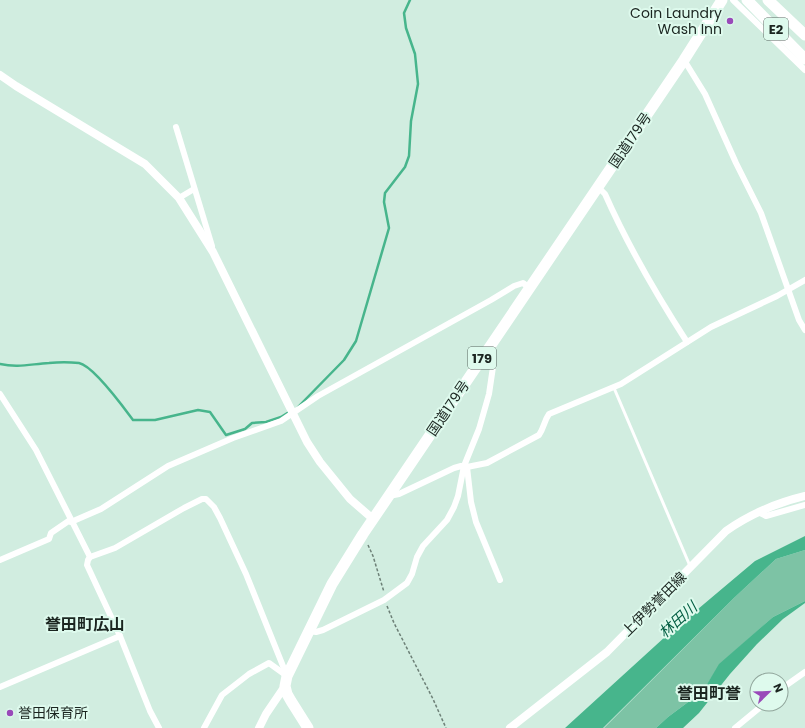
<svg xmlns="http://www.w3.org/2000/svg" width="805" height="728" font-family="Poppins,'Noto Sans JP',sans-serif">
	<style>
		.green { fill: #7dc3a5 }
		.water { fill: #47b58c }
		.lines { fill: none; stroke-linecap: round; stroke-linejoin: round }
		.stream { stroke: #47b58c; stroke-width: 2.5 }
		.path { stroke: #6d8077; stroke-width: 1.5; stroke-dasharray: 3 2; stroke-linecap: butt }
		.lane { stroke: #fff; stroke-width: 3 }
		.street { stroke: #fff; stroke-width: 6 }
		.secondary { stroke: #fff; stroke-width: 8 }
		.highway { stroke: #fff; stroke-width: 11 }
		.poi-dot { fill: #9949b9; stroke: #defaed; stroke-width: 1.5 }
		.labels { text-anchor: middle; stroke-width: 4; stroke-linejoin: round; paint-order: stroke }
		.shield { fill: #defaed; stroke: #56655e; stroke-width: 1 }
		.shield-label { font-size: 13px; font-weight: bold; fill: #1b2520 }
		.poi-label { font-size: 14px; fill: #1b2520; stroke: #defaed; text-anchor: end }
		.street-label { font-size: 14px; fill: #1b2520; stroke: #defaed }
		.water-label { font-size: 15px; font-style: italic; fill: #055f44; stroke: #defaed }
		.quarter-label { font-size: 16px; font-weight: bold; fill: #1b2520; stroke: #defaed }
	</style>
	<rect width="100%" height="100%" fill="#d1ede0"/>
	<polygon class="green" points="805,550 805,601 773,617 720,664 703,691 668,717 656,728 604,728 735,597 776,559"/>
	<g class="water">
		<polygon points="805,536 805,550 776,559 735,597 603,728 565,728 666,636 755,561"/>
		<polygon points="805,601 805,603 783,619 757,644 730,674 699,713 683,728 656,728 668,717 703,691 719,664 773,617"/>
	</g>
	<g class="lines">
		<g class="stream">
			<path d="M0,364C18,368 31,364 49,363C58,362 70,362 79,363C94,366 124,408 133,420H155L198,410L210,412L226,435L245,429L252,423L266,422L281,417L289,412"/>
			<polyline points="298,407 344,360 356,341 389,228 384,202 385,193 405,167 409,156 411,121 418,84 415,54 406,28 404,13 410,0"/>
		</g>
		<g class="path">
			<polyline points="368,545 373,556 384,592"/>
			<polyline points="387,606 394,623 433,699 446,728"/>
		</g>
		<polyline class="lane" points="614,388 690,566"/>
		<g class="street">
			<polyline points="733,0 805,70"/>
			<polyline points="684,60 705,94 736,163 761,213 799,320 805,330"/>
			<polyline points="176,127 212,246"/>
			<path d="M598,187L605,194C628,246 656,294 687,342"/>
			<polyline points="179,198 194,189"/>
			<path d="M488,350L492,357L493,367L489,394L479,429L464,466L467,467L487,463L539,435C544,428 544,421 549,414L621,384L711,327L777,296L805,280"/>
			<polyline points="0,394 36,450 90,557"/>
			<polyline points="467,467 471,502 476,522 500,580"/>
			<polyline points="758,512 766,516 805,505"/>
			<polyline points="71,522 101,509 168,466 233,438 281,421 318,396 491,300 514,286 523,283 530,288"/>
			<polyline points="0,560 49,539 51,533 70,520"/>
			<polyline points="309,631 316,632 323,630 384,600 407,583 412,574 417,557 423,546 447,520 454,507 458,496 464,466 461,466 454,468 399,494 394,495 390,494"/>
			<polyline points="0,687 120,636"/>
			<polyline points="781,689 805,672"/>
			<polyline points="159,728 150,711 120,636 87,565 88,560 90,557 115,548 184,508 202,499 206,499 214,507 220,518 246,574 287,676"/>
			<polyline points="204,728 222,695 249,674 269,663 287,676"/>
			<polyline points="735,728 764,704"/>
		</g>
		<g class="secondary">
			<polyline points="0,75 16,86 145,164 179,198 213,252 307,442 320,462 350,499 373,519"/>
			<polyline points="259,728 266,714 285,686"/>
			<path d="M510,728L607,652L726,531C750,514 776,503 805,496"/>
		</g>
		<g class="highway">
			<polyline points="747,0 805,59"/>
			<polyline points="768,0 805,35"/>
			<polyline points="308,728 291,701 287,694 285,686 287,676 332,584 363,534 684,60 722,0"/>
		</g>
	</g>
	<g class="poi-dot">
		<circle cx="730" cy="21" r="4"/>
		<circle cx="10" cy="713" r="4"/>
	</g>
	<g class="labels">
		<g class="shield">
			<rect x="764" y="18" width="24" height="22" rx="3"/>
			<rect x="468" y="347" width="28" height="22" rx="3"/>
		</g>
		<g class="shield-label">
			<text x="776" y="34">E2</text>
			<text x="482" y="363">179</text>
		</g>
		<g class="poi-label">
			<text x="722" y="18">Coin Laundry<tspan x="722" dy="16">Wash Inn</tspan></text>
			<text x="18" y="718" text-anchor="start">誉田保育所</text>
		</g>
		<g class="street-label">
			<text transform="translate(630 140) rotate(-56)" y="5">国道179号</text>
			<text transform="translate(448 408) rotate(-56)" y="5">国道179号</text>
			<text transform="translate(654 604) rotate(-45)" y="5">上伊勢誉田線</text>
		</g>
		<g class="water-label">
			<text transform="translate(678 620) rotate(-42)" y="5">林田川</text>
		</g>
		<g class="quarter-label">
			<text x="85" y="630">誉田町広山</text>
			<text x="709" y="699">誉田町誉</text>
		</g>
	</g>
	<g transform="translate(769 692) rotate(67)"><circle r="19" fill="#defaed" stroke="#90a59b"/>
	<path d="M0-3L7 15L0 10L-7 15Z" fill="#9949b9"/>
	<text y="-6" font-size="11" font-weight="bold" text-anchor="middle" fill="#1b2520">N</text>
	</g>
</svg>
